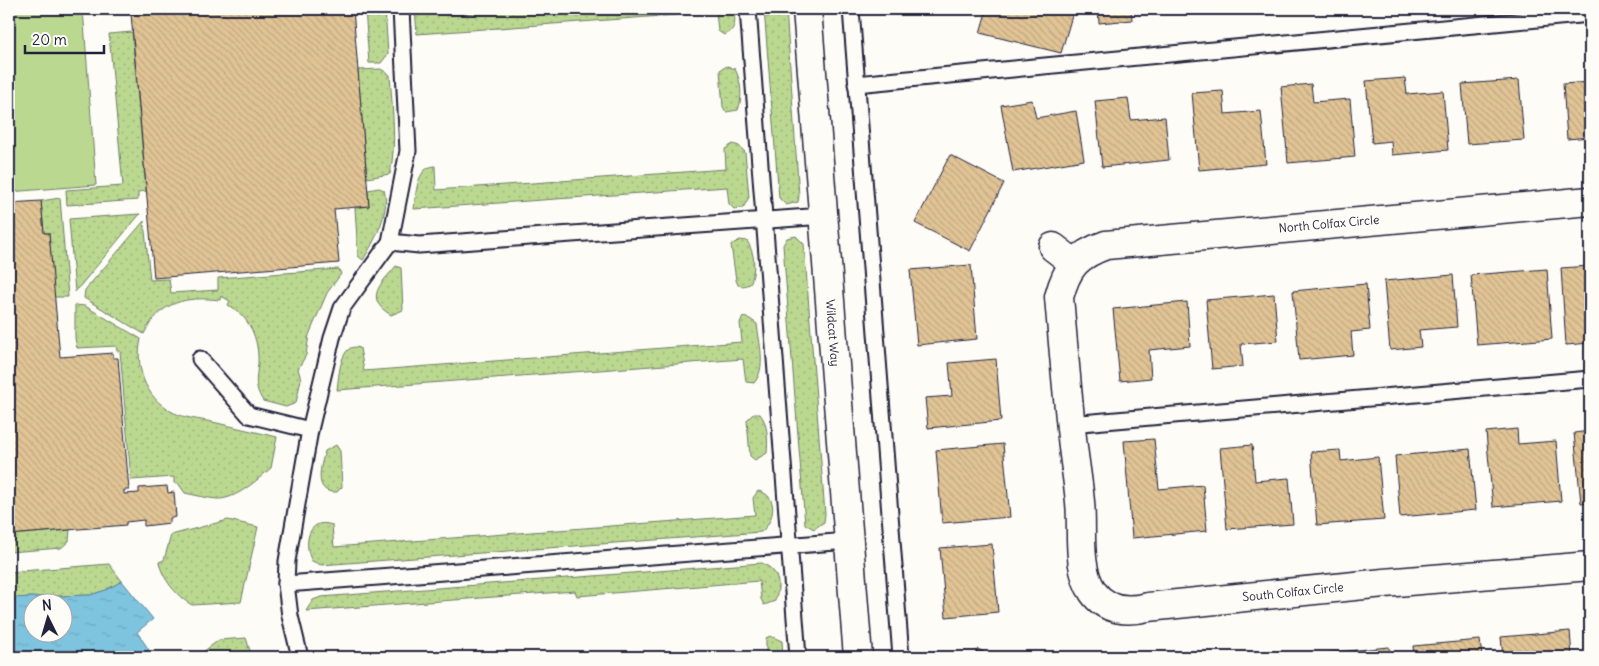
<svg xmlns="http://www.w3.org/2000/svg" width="1599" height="666" font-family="Delius,sans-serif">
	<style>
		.green { fill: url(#green-dots); stroke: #6e7d66 }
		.pitch { fill: #bbd890; stroke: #6e7d66 }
		.water { fill: url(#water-ripples); stroke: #59839d; fill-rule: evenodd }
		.building { fill: url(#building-back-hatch); stroke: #22223b }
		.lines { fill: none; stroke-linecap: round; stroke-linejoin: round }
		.lane-casing { stroke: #22223b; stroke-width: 19 }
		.street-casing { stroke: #22223b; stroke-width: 31 }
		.lane { stroke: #fdfcf7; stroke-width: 15 }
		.street { stroke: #fdfcf7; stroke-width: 28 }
		.labels { text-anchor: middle; stroke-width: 4; stroke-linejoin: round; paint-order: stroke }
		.street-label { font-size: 12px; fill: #22223b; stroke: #fdfcf7 }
	</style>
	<defs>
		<pattern id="green-dots" width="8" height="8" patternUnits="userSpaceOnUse" patternTransform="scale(1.25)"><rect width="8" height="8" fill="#bbd890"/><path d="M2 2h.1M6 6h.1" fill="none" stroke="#a0b97d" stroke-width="1.8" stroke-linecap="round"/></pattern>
		<pattern id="water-ripples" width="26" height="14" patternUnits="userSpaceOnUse" patternTransform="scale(1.25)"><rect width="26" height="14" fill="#7ec4de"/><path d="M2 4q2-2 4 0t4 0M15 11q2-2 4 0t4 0" fill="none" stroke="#6da8bf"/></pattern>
		<pattern id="building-back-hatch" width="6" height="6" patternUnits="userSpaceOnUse" patternTransform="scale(1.25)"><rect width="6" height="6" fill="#e1c495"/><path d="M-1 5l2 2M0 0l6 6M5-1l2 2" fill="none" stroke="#c1a881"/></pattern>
	</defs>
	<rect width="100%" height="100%" fill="#fdfcf7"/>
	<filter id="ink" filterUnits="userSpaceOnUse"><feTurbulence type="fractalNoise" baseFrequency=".02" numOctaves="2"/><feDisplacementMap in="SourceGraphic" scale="10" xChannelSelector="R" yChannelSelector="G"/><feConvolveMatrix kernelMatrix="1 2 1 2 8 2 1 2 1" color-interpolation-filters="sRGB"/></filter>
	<g filter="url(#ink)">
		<g class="green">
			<polygon points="365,9 385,9 388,54 381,63 369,63"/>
			<path d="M415,9H444L445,15L530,9H734C735,21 737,30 724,35L718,31L716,12L417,34Z"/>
			<polygon points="764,9 786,9 799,196 798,202 786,205 779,198"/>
			<polygon points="132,32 146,191 138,192 138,200 67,205 66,190 123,186 109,34"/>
			<path d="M727,66L735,69C741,80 743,98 738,110L726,112L723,107L720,70Z"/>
			<path d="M381,69L390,75C392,108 397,141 390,174L367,178L358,70Z"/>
			<path d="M733,144L739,146L745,152L749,197L743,208L734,209L729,204L727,187L414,209C416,195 416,167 435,166L436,190L726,169L725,149Z"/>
			<path d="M379,188L384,190C391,211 374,242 363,260L358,256L355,208L369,206L368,190Z"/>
			<polygon points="60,198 68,297 54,297 49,233 44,233 41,201"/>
			<polygon points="140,214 75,292 69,219"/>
			<path d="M144,221L150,280L169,279L171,293L218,290V278L339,269L341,274L327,293L309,335L306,355L298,369L301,379L296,403L286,407L263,401C251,382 259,375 258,356C257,334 247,315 228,305L230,301L221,296L220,300C187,296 160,301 144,334L84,298L85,290Z"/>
			<polygon points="796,236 804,244 825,514 824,522 814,529 805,524 783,245 787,238"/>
			<path d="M740,240L747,241C755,253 756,270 750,284L743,286L738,285L736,280L731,245Z"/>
			<path d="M396,266L401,268L403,310L391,315C363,298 381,284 396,266Z"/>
			<path d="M75,305L85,306L141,339C134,371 148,403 179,415C191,419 204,420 217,423C237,428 257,432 277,437L271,468C258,479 236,500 217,499C206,498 195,495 185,493L178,483H174V477L131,480L120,351H117L116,346L77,348L75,338Z"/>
			<path d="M743,317L750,319L757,324C759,342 767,368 754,383L746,382L743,359L337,390C339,376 340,341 360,348L364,371L742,342L740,323Z"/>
			<path d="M753,414H760C768,423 768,441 767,453L755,460L750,456L747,420Z"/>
			<path d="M336,445L340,451L342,487L337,492C312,494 321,465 325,451Z"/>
			<path d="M758,491C780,495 774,522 761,532L321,565L312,561C303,546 307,516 332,525L334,547L755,515L753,498Z"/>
			<path d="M228,520L258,527L241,602L192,605C177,597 162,578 159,562L164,560L171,535Z"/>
			<polygon points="70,530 69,541 61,548 9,552 9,535"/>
			<path d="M762,563C779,571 781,584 775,601L764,605L761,599L759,581L577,596L575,591L306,611L313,600L321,597Z"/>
			<polygon points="109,564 122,581 106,590 90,595 9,598 9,572"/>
			<polygon points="770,636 782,641 783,657 766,657 766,638"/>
			<polygon points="246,638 252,657 196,657 219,640"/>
		</g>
		<polygon class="pitch" points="9,9 83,9 96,185 9,192"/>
		<path class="water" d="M122,581L153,619L137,632L149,650L138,657H9V598L90,595L106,590ZM32,604H62V634H32Z"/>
		<g class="building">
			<polygon points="195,9 353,9 369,206 334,209 339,263 154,278 131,14"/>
			<polygon points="987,9 1074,9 1061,53 980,33"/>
			<polygon points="1098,9 1131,9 1132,20 1099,23"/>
			<polygon points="1187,9 1218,9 1218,11 1188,14"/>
			<polygon points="1405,78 1407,94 1443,91 1448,150 1392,155 1391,141 1372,143 1366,81"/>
			<polygon points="1519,80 1524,140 1467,144 1462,84"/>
			<polygon points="1590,82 1590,137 1567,139 1563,84"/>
			<polygon points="1311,84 1313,102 1350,99 1355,157 1288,163 1281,87"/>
			<polygon points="1223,91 1225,114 1261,111 1266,164 1199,170 1192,93"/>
			<polygon points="1128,98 1131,120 1165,117 1169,160 1102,167 1095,101"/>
			<polygon points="1032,100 1036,118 1076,111 1084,160 1013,172 1001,105"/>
			<polygon points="950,155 1004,183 970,251 915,223"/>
			<polygon points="41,201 44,233 49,233 60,357 113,353 113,358 118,358 129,490 124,490 124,494 139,493 139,488 167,486 168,493 174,492 176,517 170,518 170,523 144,526 144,520 126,522 126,525 9,535 9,203"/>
			<polygon points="971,265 977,339 917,345 910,270"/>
			<polygon points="1590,266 1590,343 1566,345 1561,268"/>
			<polygon points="1547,269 1552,339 1477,345 1471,275"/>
			<polygon points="1453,275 1457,327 1419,330 1421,347 1390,350 1384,281"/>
			<polygon points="1366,284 1370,330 1351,332 1353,355 1299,360 1293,291"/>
			<polygon points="1274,294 1278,341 1241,344 1243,366 1212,369 1206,300"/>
			<polygon points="1187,302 1190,346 1149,350 1151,378 1120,381 1113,309"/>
			<polygon points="996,359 1001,421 928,428 925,398 952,396 949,363"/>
			<polygon points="1517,429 1518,444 1556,441 1561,501 1493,507 1486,432"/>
			<polygon points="1590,431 1590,502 1581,503 1574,433"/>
			<polygon points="1154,439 1159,489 1203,485 1207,531 1132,538 1124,441"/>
			<polygon points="1003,444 1010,517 942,523 936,450"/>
			<polygon points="1252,445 1255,481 1289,478 1293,524 1227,529 1220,448"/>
			<polygon points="1470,449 1476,510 1400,517 1395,456"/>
			<polygon points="1340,450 1341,461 1378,457 1384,520 1317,525 1311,452"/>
			<polygon points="992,544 998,612 946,617 940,548"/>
			<polygon points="1570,631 1572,657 1503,657 1501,637"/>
			<polygon points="1480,640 1482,657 1414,657 1413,646"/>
			<polygon points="1389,647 1390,657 1327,657 1327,653"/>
			<polygon points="978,649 992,657 973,657"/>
		</g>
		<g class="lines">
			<defs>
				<g id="lane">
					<polyline points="748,9 798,657"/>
					<polyline points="851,9 901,657"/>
					<polyline points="856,84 1590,14"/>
					<polyline points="390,242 419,245 824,216"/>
					<polyline points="200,359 249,415 310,430"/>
					<polyline points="1070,424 1590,379"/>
					<polyline points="286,584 849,541"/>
					<polyline points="300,657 290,616 286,584 287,561 310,430 332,338 342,308 390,242 408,151 401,9"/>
				</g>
				<g id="street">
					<path id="s1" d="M807,9L858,657"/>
					<path id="s2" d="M1590,201L1106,245C1077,255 1067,267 1059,297C1063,344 1067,391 1072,438C1074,459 1078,480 1080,502C1083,530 1076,567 1093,592C1106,611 1128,612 1148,607L1384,583L1590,566"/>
					<polyline points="1053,247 1074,263"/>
				</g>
			</defs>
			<use href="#lane" class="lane-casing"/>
			<use href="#street" class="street-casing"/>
			<use href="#lane" class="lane"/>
			<use href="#street" class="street"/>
		</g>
	</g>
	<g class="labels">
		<g class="street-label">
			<text transform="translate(1329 224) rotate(-5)" y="4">North Colfax Circle</text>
			<text dy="4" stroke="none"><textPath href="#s1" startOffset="325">Wildcat Way</textPath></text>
			<text dy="4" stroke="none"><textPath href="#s2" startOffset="1065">South Colfax Circle</textPath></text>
		</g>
	</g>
	<rect width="1599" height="666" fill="none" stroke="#fdfcf7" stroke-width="30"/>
	<rect x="15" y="15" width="1569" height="636" fill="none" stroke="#22223b" stroke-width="2" filter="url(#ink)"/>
	<g transform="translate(48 618) rotate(355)"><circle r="24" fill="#fdfcf7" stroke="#a5a5ac"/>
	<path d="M0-4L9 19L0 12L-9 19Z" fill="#22223b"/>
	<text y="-8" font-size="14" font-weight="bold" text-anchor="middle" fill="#22223b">N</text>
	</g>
	<path d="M25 45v8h79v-8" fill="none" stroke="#22223b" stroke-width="2.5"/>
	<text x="32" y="45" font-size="15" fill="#22223b" stroke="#fdfcf7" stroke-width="4" paint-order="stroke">20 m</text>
</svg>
